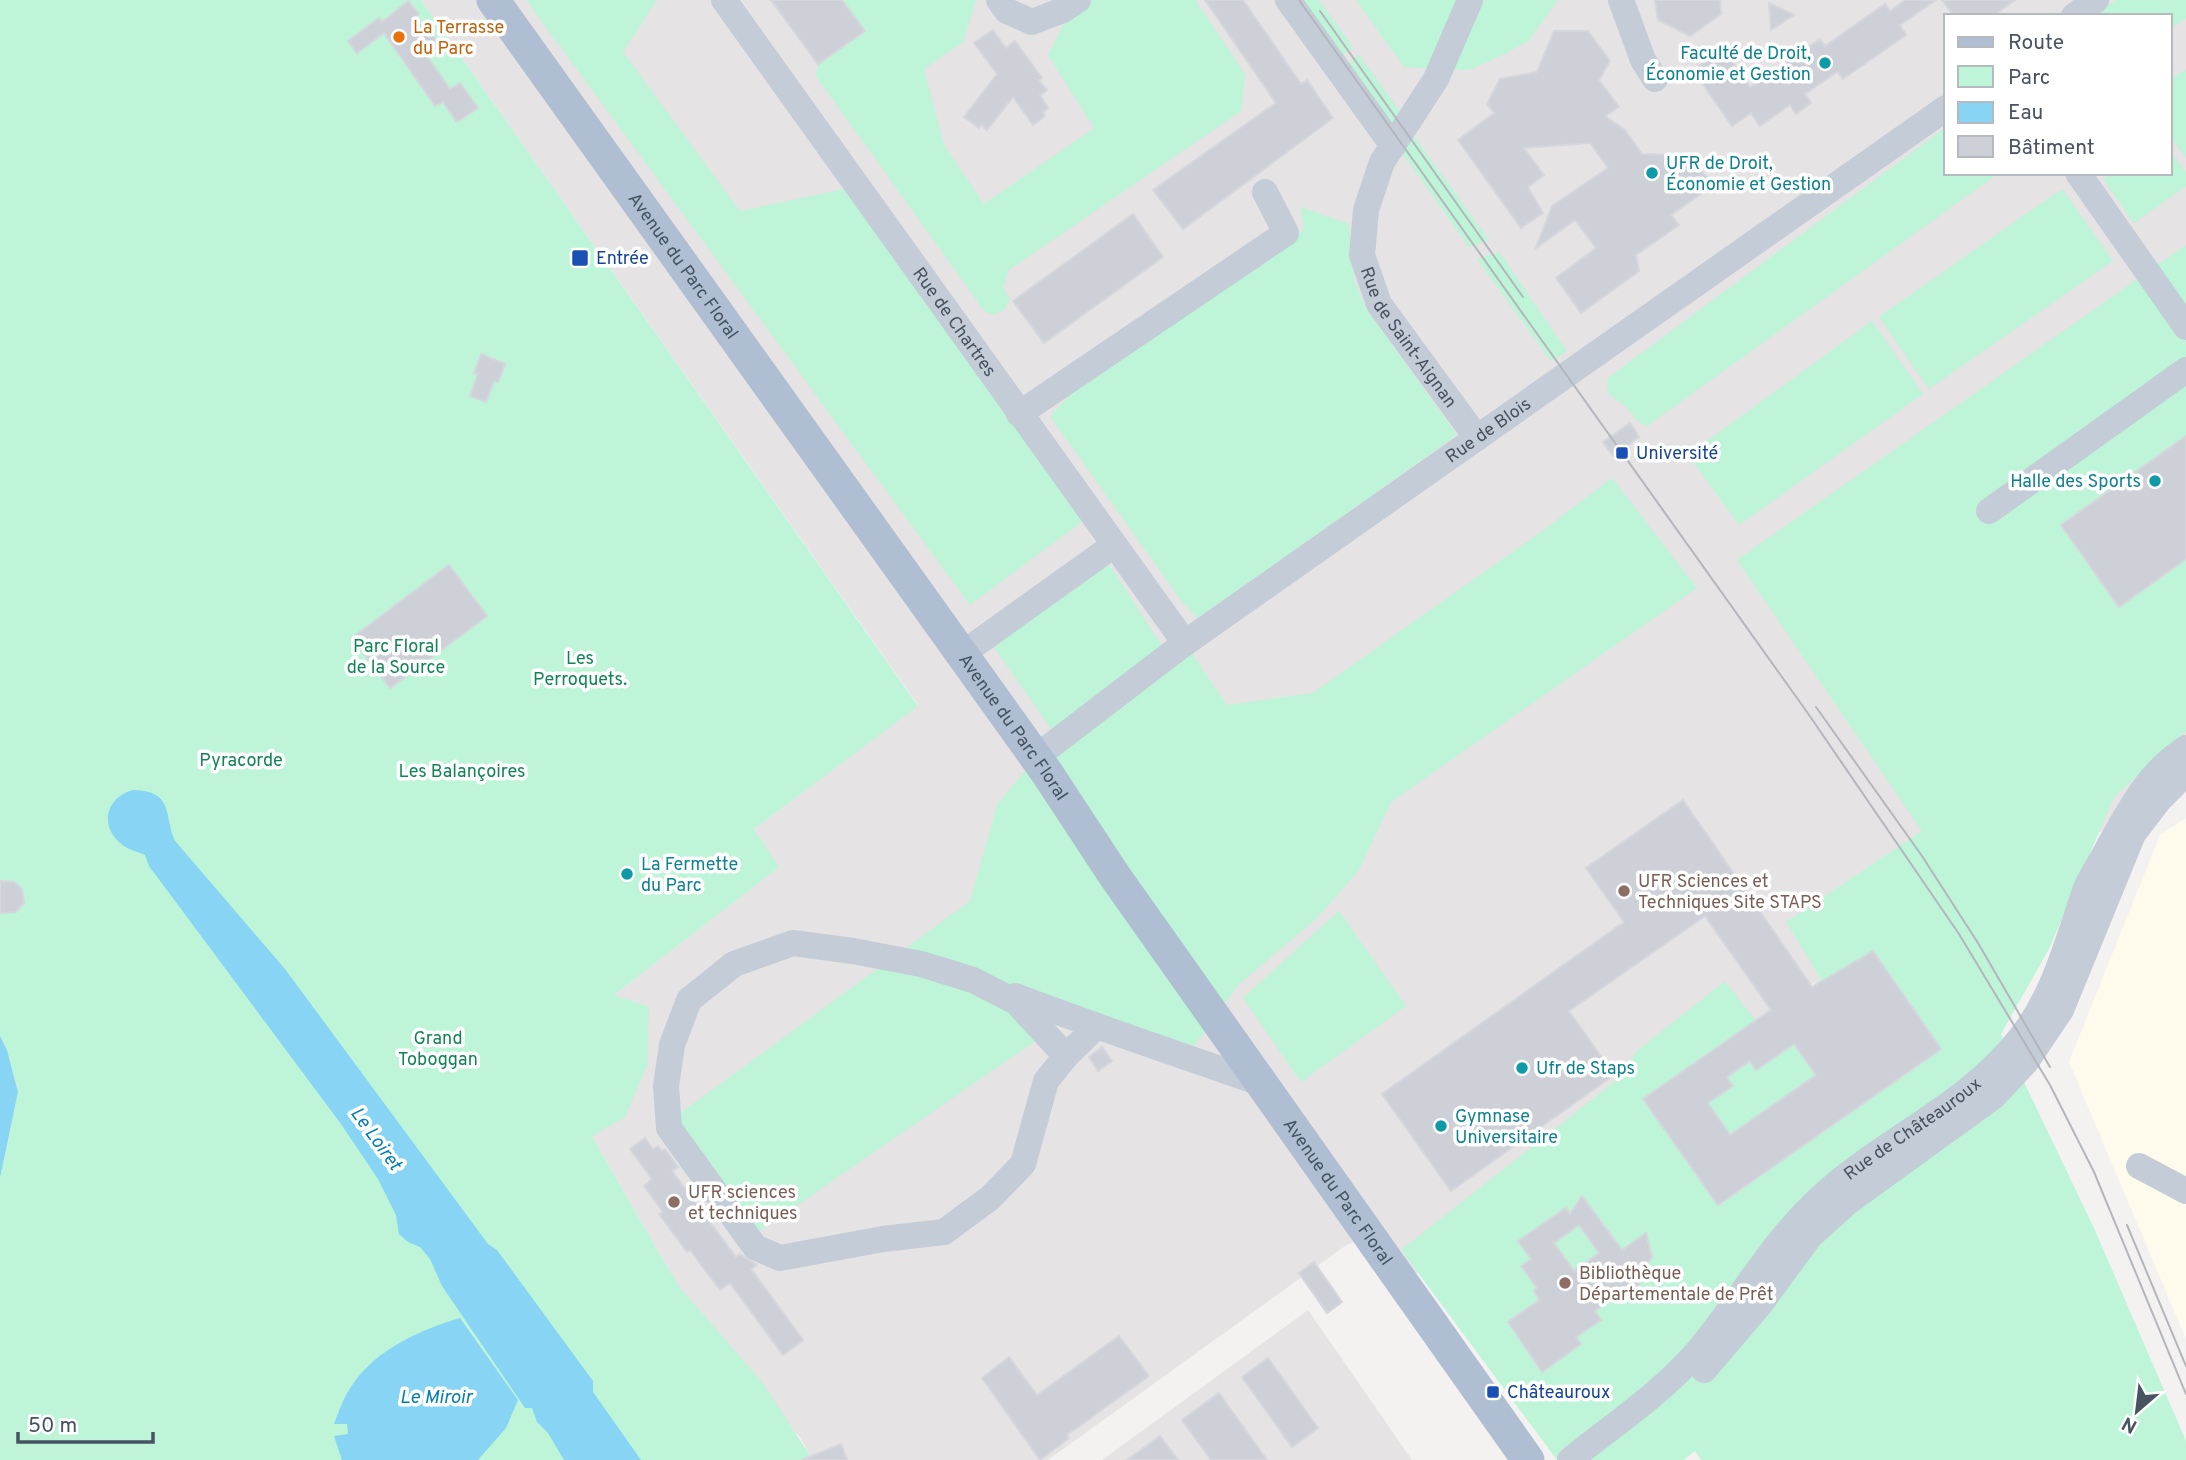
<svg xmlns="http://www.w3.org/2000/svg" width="2186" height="1460" font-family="Overpass,sans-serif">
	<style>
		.commercial { fill: #fefaec }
		.education { fill: #e5e3e3; fill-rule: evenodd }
		.green { fill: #bef4d7 }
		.water { fill: #87d4f4 }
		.building { fill: #cdd0d7; stroke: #d5d7dd; stroke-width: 2; fill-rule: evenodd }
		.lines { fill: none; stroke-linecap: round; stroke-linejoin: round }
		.minor { stroke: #c4ccd7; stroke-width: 26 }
		.major { stroke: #afbed2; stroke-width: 33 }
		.tram { stroke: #b3b6bc; stroke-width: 2 }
		.food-dot { fill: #e8710a; stroke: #fff; stroke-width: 2.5 }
		.culture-dot { fill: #0f9aa8; stroke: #fff; stroke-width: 2.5 }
		.transit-dot { fill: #1a4fb4; stroke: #fff; stroke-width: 2.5 }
		.education-dot { fill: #8d6e63; stroke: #fff; stroke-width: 2.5 }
		.labels { text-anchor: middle; stroke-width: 7; stroke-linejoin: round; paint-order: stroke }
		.food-label { font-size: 18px; fill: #c56008; stroke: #fff; text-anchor: start }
		.culture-label { font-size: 18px; fill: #0d838f; stroke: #fff; text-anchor: start }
		.transit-label { font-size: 18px; fill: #164399; stroke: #fff; text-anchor: start }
		.street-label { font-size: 18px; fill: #475361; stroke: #fff }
		.park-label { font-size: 18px; fill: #108554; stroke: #fff }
		.education-label { font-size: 18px; fill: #785e54; stroke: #fff; text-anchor: start }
		.water-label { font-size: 19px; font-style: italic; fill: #017eb2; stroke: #fff }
	</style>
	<rect width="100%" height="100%" fill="#f4f2f1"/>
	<polygon class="commercial" points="2186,818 2186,1339 2069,1062 2160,835"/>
	<g class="education">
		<path d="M421,0H2186V748L2118,823L1986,888L1877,953L1801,989L1736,1034L1424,1268L1398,1285L1355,1241L1345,1246L1048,1460H813L801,1439L681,1289L660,1255L562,1083L551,1044L779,867L753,830L918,705ZM1946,16H2170V173H1946Z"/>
		<polygon points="1308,1310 1412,1460 1102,1460"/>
	</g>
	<g class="green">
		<polygon points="0,0 421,0 918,706 754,829 779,867 614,995 649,1007 647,1065 625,1117 592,1136 660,1255 681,1289 762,1382 813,1460 0,1460 0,1178 18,1092 7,1050 0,1036"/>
		<polygon points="526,0 657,0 623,52 740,211 849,188 1083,521 970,605"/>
		<polygon points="842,0 976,0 963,42 924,69 944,145 984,204 1094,128 1048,55 1068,16 1092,0 1195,0 1245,74 1241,111 1009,270 1003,287 1010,299 1005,309 994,315 985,312 816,76 818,64 865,31"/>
		<polygon points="1294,0 1319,0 1353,48 1336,60"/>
		<polygon points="1356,0 1558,0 1529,40 1509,52 1469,70 1404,67"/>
		<polygon points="2116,0 2186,0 2186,18 2170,29 2170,16 2094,16"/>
		<polygon points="1359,55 1403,116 1390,135 1341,68"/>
		<polygon points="2186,69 2186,158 2170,136 2170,80"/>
		<path d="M1946,127V173H1999L1647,426C1636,423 1633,414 1625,406C1618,400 1614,400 1607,391L1608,378Z"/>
		<polygon points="1411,132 1489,240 1469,247 1400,150"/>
		<polygon points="2170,151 2186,173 2186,186 2134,223 2103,179 2112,173 2170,173"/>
		<polygon points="2062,189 2113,261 1929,389 1879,317"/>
		<polygon points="1301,207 1349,224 1354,280 1367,310 1457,435 1198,618 1183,603 1050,416 1072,393 1304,230"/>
		<polygon points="2186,245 2186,731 2114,797 2049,949 2001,1034 2094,1228 2186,1441 2186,1460 1701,1460 1695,1451 1684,1460 1557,1460 1401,1250 1617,1080 1636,1052 1725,981 1758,1024 1821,979 1786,922 1922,831 1737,560"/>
		<polygon points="1499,252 1567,351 1551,361 1477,259"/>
		<polygon points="1872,321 1923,394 1739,525 1688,455"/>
		<polygon points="1612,478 1697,588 1391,802 1359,870 1317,918 1238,985 1185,1059 1066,1020 748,1239 667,1123 970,901 997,805 1036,757 1185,643 1227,705 1313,693 1545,529"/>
		<polygon points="1109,564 1162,646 1052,730 993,646"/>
		<polygon points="1339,911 1406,1006 1301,1082 1243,998"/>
	</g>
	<g class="water">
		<path d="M133,790C176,791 163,818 176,842L285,969L488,1244L497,1250L593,1381V1392L641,1460H564L548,1433L537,1422L532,1408H525L442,1286L430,1259L420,1247L408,1242L399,1234L396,1215L378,1179L341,1124L149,866L145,855C139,852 130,850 124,846C99,829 104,798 133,790Z"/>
		<polygon points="0,1036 7,1050 18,1092 0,1178"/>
		<path d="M460,1318L518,1400L506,1428L478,1460H342L334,1436L348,1434L347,1424H334C339,1411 344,1396 353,1384C377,1349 420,1330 460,1318Z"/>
	</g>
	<g class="building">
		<polygon points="771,0 842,0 865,31 818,64"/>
		<polygon points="1205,0 1243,0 1301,84 1307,80 1333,118 1183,229 1153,190 1276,103"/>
		<polygon points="1655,0 1720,0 1721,14 1690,36 1658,20"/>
		<polygon points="1905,0 1936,0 1900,25 1906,35 1843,79 1837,72 1805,94 1811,103 1796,114 1790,105 1760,126 1751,113 1732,126 1693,70 1724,49 1750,87 1820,39 1825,46 1885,4 1890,11"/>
		<polygon points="1942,0 2015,0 1993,16 1954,16"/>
		<polygon points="408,1 419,14 415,20 440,43 427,56 450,89 460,83 478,108 457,122 443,102 435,106 384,33 357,53 348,41 379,18 382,22"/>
		<polygon points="1769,3 1794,15 1771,30"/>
		<polygon points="993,30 1006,48 1015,41 1042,78 1039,80 1047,90 1040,95 1048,108 1043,112 1045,116 1033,125 1013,97 987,130 981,125 979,128 964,117 997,74 974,43"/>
		<polygon points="1554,31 1588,31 1610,61 1599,80 1619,107 1605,116 1625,130 1642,154 1672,155 1682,159 1701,171 1714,185 1671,215 1679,225 1636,255 1639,271 1581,313 1556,278 1596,248 1575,220 1536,248 1552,206 1608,168 1590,143 1524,148 1544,175 1528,187 1543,213 1521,228 1458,140 1494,113 1487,104 1500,79 1537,72"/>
		<polygon points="1133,214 1163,257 1044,343 1013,301"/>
		<polygon points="481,354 505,364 498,382 494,381 486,402 470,396 478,374 474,373"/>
		<polygon points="1630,423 1639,437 1613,456 1603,442"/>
		<polygon points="2186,436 2186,559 2119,607 2061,525"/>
		<polygon points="449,565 487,616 390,688 352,638"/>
		<path d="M1683,800L1812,987L1873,951L1941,1049L1718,1205L1643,1099L1771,1010L1705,916L1569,1011L1614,1075L1451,1191L1382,1094L1624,922L1586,868ZM1794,1044L1816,1075L1730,1135L1708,1103L1733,1086L1727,1077L1750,1061L1756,1070Z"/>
		<polygon points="0,881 14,882 22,889 24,903 16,912 0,913"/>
		<polygon points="1102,1047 1112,1061 1098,1071 1089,1057"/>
		<polygon points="645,1138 653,1149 658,1146 662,1151 665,1149 678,1167 672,1171 736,1257 740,1254 757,1265 751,1269 803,1340 783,1355 730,1283 720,1290 690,1250 687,1252 659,1214 663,1212 644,1186 652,1179 630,1149"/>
		<path d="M1582,1196L1622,1250L1646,1233L1652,1257L1641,1274L1645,1280L1630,1290L1628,1287L1595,1311L1601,1320L1576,1337L1581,1344L1542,1372L1508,1322L1539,1300L1534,1291L1537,1288L1521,1266L1531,1259L1518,1241L1566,1208L1570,1214ZM1579,1225L1599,1253L1574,1271L1554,1243Z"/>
		<polygon points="1314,1262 1342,1302 1327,1313 1299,1273"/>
		<polygon points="1119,1336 1149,1376 1067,1435 1069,1438 1040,1460 982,1378 1009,1357 1037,1395"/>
		<polygon points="1268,1358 1318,1428 1292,1447 1242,1377"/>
		<polygon points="1219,1393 1267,1460 1211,1460 1182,1420"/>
		<polygon points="1160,1436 1178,1460 1127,1460"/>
		<polygon points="841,1444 847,1460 802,1460"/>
	</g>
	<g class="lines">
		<g class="minor">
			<path id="s1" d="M724,0L1185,643"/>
			<polyline points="999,0 1007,11 1032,22 1063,10 1078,0"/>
			<polyline points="1288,0 1393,146"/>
			<path id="s2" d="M1470,0L1436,79L1382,162L1366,210L1362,255L1379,304L1477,438"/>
			<polyline points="1621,0 1643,60 1655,79"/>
			<polyline points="2074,16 2096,0"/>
			<polyline points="2078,173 2186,327"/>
			<polyline points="1019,414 1286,233 1265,192"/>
			<polyline points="1989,511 2186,370"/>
			<polyline points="962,654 1114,545"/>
			<path id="s3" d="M1036,757L1185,643L1946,108"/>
			<path d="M1015,996C1096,1027 1178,1054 1260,1083"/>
			<polyline points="1066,1056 1016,1002 973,980 921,964 853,951 793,943 734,964 689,1000 672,1045 666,1086 669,1128 755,1247 780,1258 883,1239 944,1232 990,1198 1023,1164 1046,1081 1066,1056 1096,1027"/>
			<polyline points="2139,1166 2186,1191"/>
			<polyline points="1704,1370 1761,1303 1810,1236 1848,1202 1993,1097 2026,1062 2061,1010 2133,834 2159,800 2186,773"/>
			<path id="s4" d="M1570,1460C1613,1425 1662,1393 1698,1351C1740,1301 1772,1242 1820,1198C1883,1139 1967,1107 2021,1037C2055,994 2068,939 2086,888C2092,874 2102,860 2109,846C2132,806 2146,775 2186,748"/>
		</g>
		<path class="major" id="s5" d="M493,0L1047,773L1114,875L1528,1460"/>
		<g class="tram">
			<polyline points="1299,0 1807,712 1959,934 2050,1085 2094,1172 2186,1394"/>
			<polyline points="1320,11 1523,297"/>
			<polyline points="1816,707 1922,856 1978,943 2050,1067"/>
			<polyline points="2127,1225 2186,1366"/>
		</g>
	</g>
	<circle class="food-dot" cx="399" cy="37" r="7"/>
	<g class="culture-dot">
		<circle cx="1825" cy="63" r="7"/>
		<circle cx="1652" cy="173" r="7"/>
		<circle cx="2155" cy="481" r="7"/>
		<circle cx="627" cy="874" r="7"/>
		<circle cx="1522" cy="1068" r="7"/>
		<circle cx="1441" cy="1126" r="7"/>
	</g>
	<g class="transit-dot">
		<rect x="571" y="249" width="18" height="18" rx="3.5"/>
		<rect x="1615" y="446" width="14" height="14" rx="3.5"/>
		<rect x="1486" y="1385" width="14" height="14" rx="3.5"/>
	</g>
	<g class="education-dot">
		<circle cx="1624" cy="891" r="7"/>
		<circle cx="674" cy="1202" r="7"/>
		<circle cx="1565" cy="1283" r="7"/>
	</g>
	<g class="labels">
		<g class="food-label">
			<text x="413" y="33">La Terrasse<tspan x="413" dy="21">du Parc</tspan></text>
		</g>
		<g class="culture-label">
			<text x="1811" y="59" text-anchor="end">Faculté de Droit,<tspan x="1811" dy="21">Économie et Gestion</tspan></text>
			<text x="1666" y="169">UFR de Droit,<tspan x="1666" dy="21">Économie et Gestion</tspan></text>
			<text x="2141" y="487" text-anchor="end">Halle des Sports</text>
			<text x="641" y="870">La Fermette<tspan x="641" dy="21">du Parc</tspan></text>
			<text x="1536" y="1074">Ufr de Staps</text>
			<text x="1455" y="1122">Gymnase<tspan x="1455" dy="21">Universitaire</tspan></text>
		</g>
		<g class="transit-label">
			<text x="596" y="264">Entrée</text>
			<text x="1636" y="459">Université</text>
			<text x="1507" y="1398">Châteauroux</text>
		</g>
		<g class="street-label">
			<text dy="6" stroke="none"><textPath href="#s5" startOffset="327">Avenue du Parc Floral</textPath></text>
			<text dy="6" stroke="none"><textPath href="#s1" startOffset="396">Rue de Chartres</textPath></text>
			<text dy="6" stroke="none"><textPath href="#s2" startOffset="376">Rue de Saint-Aignan</textPath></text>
			<text dy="6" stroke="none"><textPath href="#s3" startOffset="558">Rue de Blois</textPath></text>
			<text dy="6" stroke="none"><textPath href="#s5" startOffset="894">Avenue du Parc Floral</textPath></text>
			<text dy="6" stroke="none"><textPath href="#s4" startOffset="480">Rue de Châteauroux</textPath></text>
			<text dy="6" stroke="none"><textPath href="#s5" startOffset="1461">Avenue du Parc Floral</textPath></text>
		</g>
		<g class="park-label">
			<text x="396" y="652">Parc Floral<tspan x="396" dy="21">de la Source</tspan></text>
			<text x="580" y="664">Les<tspan x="580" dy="21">Perroquets.</tspan></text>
			<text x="241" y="766">Pyracorde</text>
			<text x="462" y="777">Les Balançoires</text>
			<text x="438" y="1044">Grand<tspan x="438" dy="21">Toboggan</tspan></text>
		</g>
		<g class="education-label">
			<text x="1638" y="887">UFR Sciences et<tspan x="1638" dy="21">Techniques Site STAPS</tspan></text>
			<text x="688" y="1198">UFR sciences<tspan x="688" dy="21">et techniques</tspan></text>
			<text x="1579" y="1279">Bibliothèque<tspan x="1579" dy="21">Départementale de Prêt</tspan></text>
		</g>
		<g class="water-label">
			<text transform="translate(377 1138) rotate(54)" y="7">Le Loiret</text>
			<text x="436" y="1403">Le Miroir</text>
		</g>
	</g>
	<rect x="1944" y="14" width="228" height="161" fill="#ffffff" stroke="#b5bac0" stroke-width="2"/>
	<rect x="1958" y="37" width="35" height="10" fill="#afbed2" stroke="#b5bac0" stroke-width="2"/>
	<text x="2008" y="49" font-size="21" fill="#475361">Route</text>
	<rect x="1958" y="66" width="35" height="21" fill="#bef4d7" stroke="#b5bac0" stroke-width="2"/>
	<text x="2008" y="84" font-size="21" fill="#475361">Parc</text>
	<rect x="1958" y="102" width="35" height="21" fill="#87d4f4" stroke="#b5bac0" stroke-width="2"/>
	<text x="2008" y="119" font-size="21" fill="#475361">Eau</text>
	<rect x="1958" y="136" width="35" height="21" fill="#cdd0d7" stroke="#b5bac0" stroke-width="2"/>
	<text x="2008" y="154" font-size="21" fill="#475361">Bâtiment</text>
	<g transform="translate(2137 1411) rotate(208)" stroke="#ffffff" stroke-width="5" paint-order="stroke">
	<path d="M0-5L12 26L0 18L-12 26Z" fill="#475361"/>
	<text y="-10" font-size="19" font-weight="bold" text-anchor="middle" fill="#475361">N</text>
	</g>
	<path d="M18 1432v10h135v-10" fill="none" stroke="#475361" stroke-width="3.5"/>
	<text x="28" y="1432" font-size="21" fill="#475361" stroke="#ffffff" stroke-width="5" paint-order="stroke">50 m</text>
</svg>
